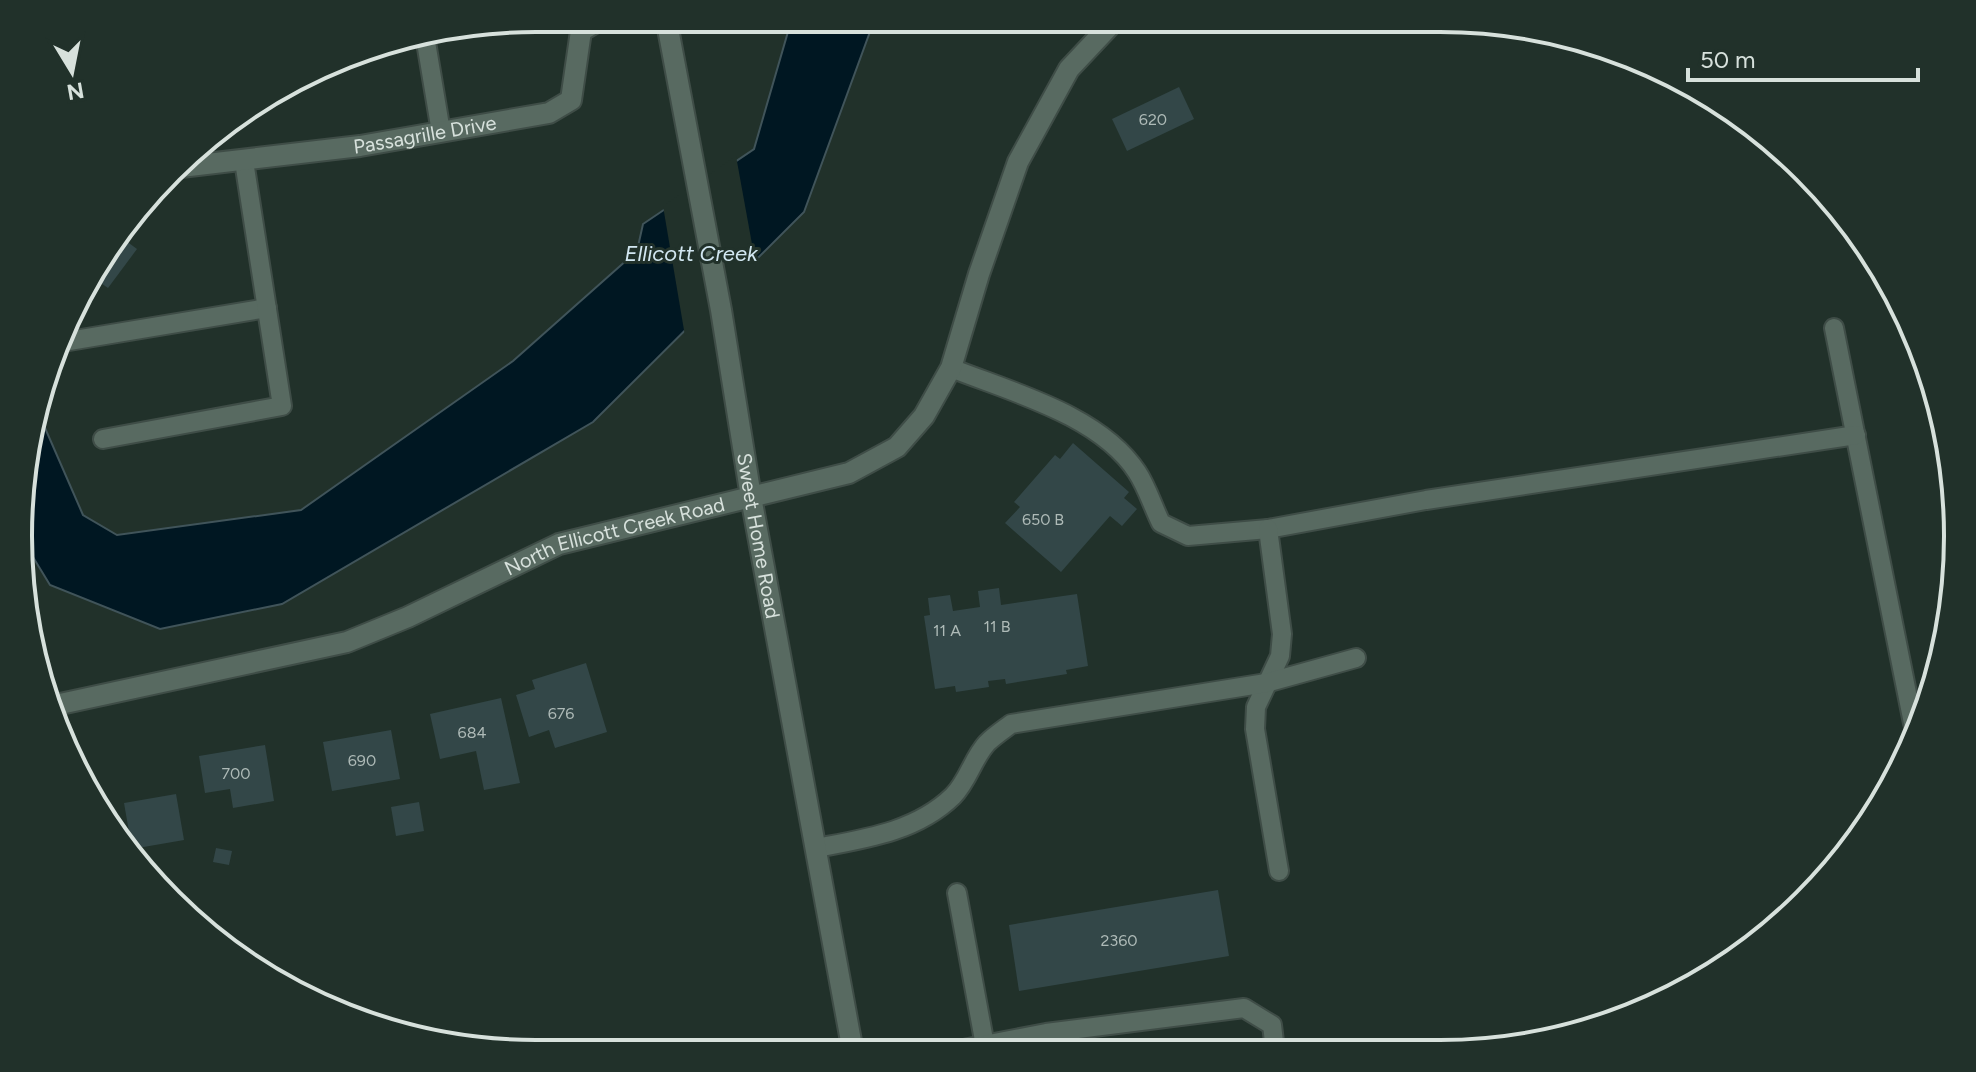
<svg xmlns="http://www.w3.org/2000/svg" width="1976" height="1072" font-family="Figtree,sans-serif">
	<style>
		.water { fill: #001722; stroke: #40545a; stroke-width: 2 }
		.pier { fill: #21312a }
		.building { fill: #334748 }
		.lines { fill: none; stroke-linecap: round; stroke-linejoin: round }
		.lane-casing { stroke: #3f4d47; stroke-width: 22 }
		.street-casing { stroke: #3f4d47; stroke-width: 24 }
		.secondary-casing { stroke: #3f4d47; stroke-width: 24 }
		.lane { stroke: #586a61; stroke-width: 18 }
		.street { stroke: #586a61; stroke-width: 20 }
		.secondary { stroke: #586a61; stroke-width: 20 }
		.labels { text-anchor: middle; stroke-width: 6; stroke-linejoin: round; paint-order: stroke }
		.number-label { font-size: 16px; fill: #aebab7 }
		.street-label { font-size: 20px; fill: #d7e1dc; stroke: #21312a }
		.water-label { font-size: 22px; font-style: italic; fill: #d2e7f1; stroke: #21312a }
		.rim { fill: none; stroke: #d7e1dc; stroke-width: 4 }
	</style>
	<rect width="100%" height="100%" fill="#21312a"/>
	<polygon class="water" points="792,18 875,18 804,212 593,422 282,604 160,629 50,585 22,539 35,405 83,515 117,535 301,510 513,361 637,251 643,224 754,149"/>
	<polygon class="pier" points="736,156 756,266 685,336 663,206"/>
	<g class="building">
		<polygon points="1179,87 1194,119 1127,151 1112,119"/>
		<polygon points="118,235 137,249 108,288 92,277 105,249"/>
		<polygon points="1073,443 1129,492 1124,498 1137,509 1122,526 1110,516 1061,572 1005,523 1020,507 1014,502 1055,455 1060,459"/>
		<polygon points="999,588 1001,605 1077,594 1088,666 1066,670 1067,674 1006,684 1005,679 988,681 989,687 956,692 955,686 935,689 924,616 930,615 928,598 950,595 953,611 980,607 978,591"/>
		<polygon points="586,663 607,732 555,748 549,730 529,737 516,695 535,689 532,680"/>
		<polygon points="501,698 520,783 484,790 476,751 440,759 430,714"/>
		<polygon points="391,730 400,779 332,791 323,742"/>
		<polygon points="265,745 274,801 233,808 230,789 205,793 199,756"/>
		<polygon points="176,794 184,840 132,849 124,803"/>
		<polygon points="419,802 424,831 396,836 391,807"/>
		<polygon points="216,848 232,851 229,865 213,862"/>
		<polygon points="1218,890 1229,956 1019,991 1009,925"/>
		<polygon points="746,1042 747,1052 697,1052 697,1051"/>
	</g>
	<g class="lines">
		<defs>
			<g id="lane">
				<polyline points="425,36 441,132"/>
				<polyline points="1834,328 1913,723"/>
				<polyline points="63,342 267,308"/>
				<path d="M951,368C1011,392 1100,415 1137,472C1147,487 1153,507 1161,523L1188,536L1268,529L1426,500L1856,435"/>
				<polyline points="103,439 282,406 244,161"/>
				<polyline points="1268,529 1282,634 1280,656 1256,707 1255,729 1279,871"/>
				<path d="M816,848C864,839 916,832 953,796C968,781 973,758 987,743C994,736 1003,730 1011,724L1266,683L1356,658"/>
				<polyline points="957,893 986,1051"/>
				<polyline points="953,1051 1046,1033 1244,1008 1272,1025 1275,1050"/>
			</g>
			<g id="street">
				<path id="s1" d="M181,167L360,146L549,113L571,100L581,31L603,18"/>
				<path id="s2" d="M51,706L347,642L408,617L559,544L751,497"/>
			</g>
			<g id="secondary">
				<path id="s3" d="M666,18L721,310L751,497L853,1052"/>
				<polyline points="751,497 849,473 897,447 924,416 951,368 979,274 1018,162 1069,69 1116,19"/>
			</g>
		</defs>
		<use href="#lane" class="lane-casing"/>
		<use href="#street" class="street-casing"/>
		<use href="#secondary" class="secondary-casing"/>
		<use href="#lane" class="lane"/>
		<use href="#street" class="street"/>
		<use href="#secondary" class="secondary"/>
	</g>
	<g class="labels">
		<g class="number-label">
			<text x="1153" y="125">620</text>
			<text x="1043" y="525">650 B</text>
			<text x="997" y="632">11 B</text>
			<text x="947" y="636">11 A</text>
			<text x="561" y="719">676</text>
			<text x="472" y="738">684</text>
			<text x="362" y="766">690</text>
			<text x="236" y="779">700</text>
			<text x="1119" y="946">2360</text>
		</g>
		<g class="street-label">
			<text dy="7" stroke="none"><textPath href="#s1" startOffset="246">Passagrille Drive</textPath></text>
			<text dy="7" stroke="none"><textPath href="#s3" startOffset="526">Sweet Home Road</textPath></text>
			<text dy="7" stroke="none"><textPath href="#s2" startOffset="592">North Ellicott Creek Road</textPath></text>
		</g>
		<g class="water-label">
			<text x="691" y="261">Ellicott Creek</text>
		</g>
	</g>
	<path d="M0 0H1976V1072H0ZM536 32H1440A504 504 0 0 1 1944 536V536A504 504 0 0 1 1440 1040H536A504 504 0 0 1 32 536V536A504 504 0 0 1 536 32Z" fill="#21312a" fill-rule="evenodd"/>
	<path class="rim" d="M536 32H1440A504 504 0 0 1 1944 536V536A504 504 0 0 1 1440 1040H536A504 504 0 0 1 32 536V536A504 504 0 0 1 536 32Z"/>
	<g transform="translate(72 72) rotate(170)" stroke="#21312a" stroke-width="6" paint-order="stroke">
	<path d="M0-6L14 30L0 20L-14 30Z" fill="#d7e1dc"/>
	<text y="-12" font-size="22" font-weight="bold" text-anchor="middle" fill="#d7e1dc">N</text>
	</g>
	<path d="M1688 68v12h230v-12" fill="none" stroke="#d7e1dc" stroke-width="4"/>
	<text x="1700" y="68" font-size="24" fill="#d7e1dc" stroke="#21312a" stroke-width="6" paint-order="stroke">50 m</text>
</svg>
